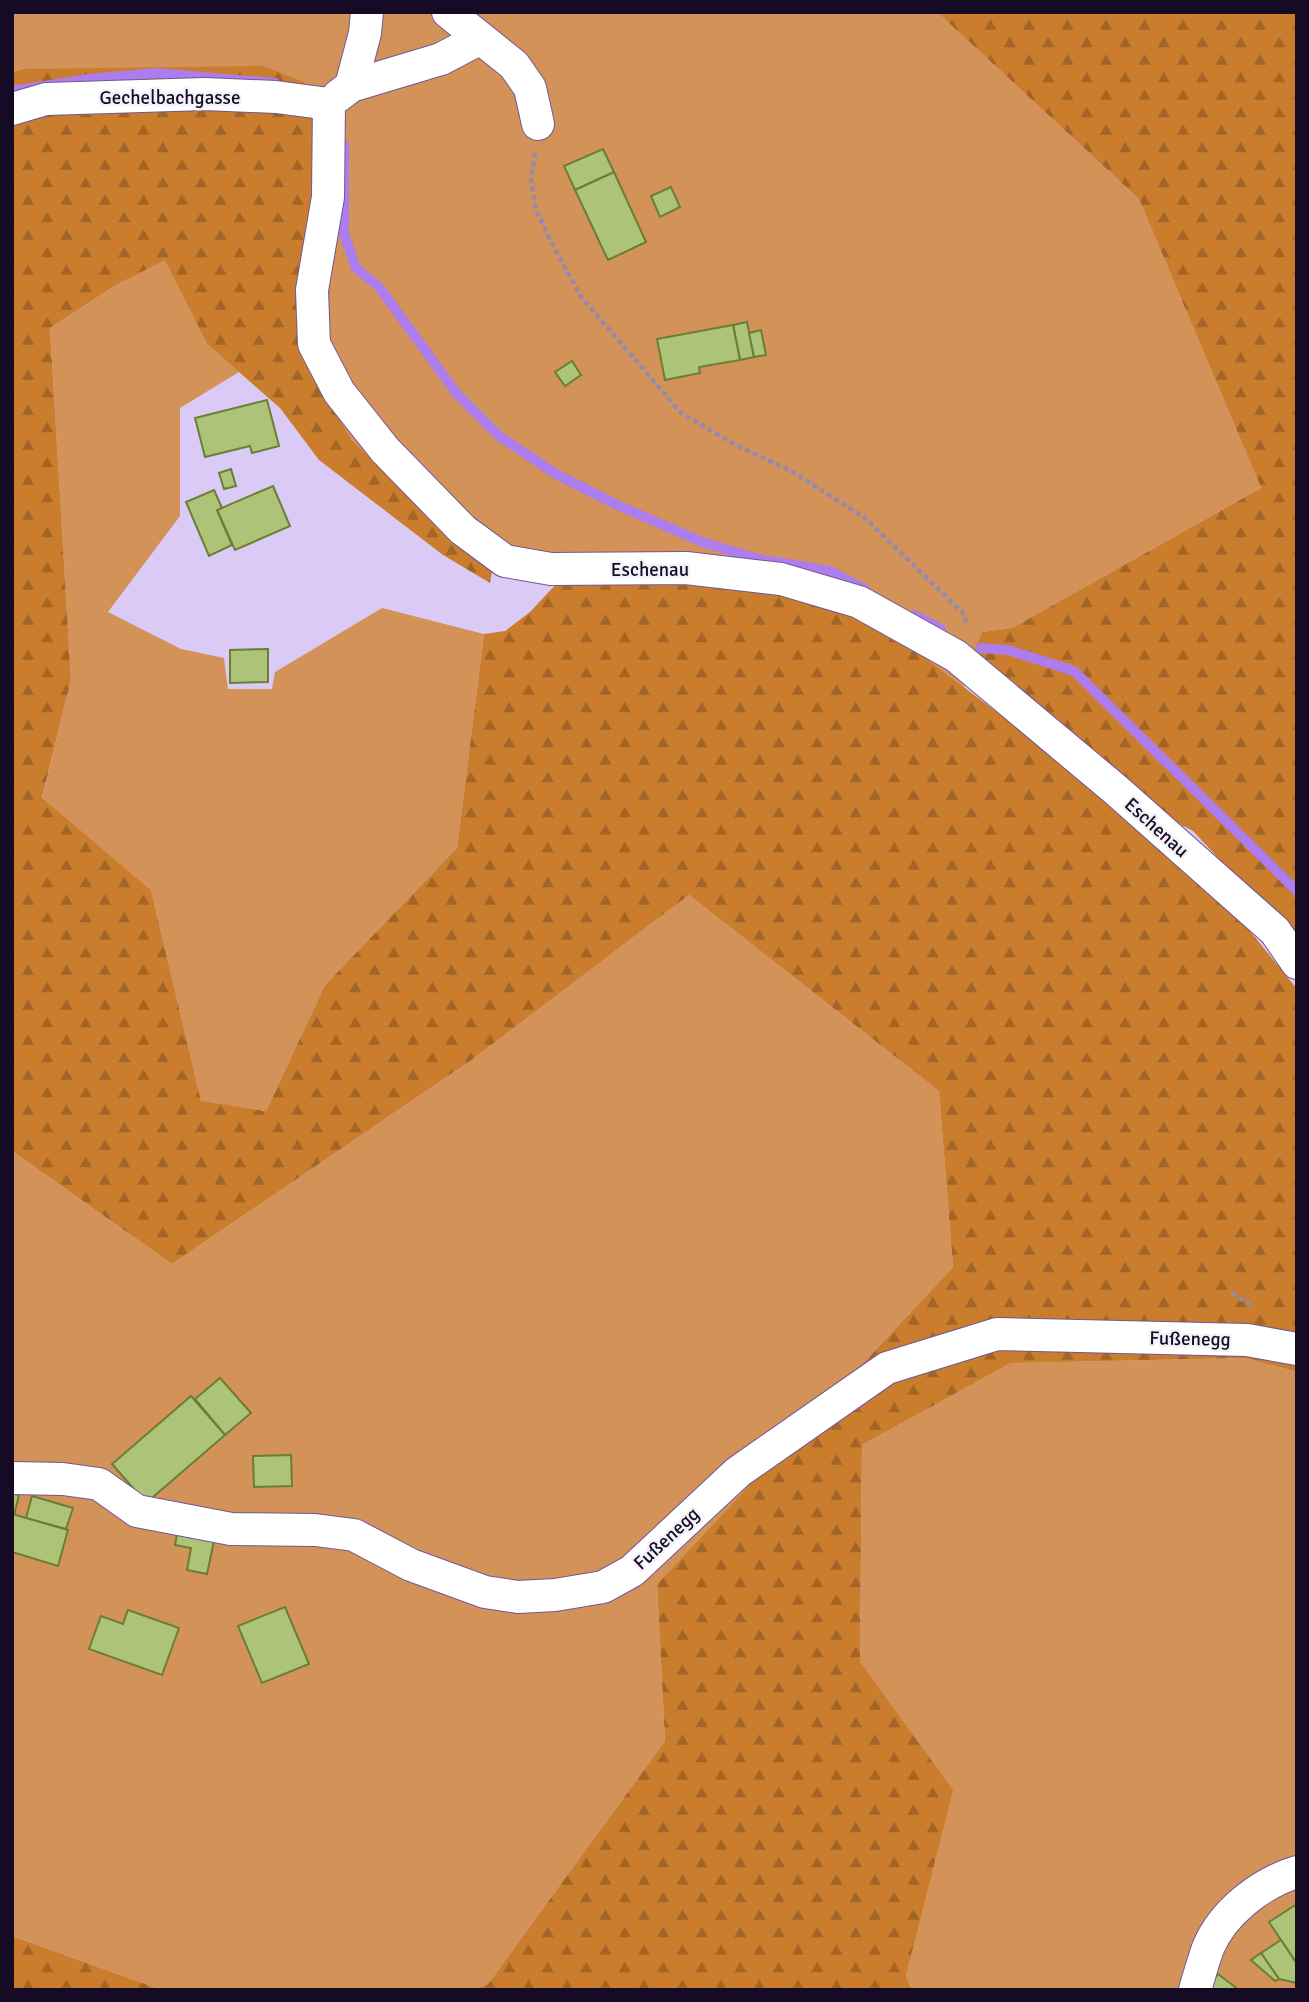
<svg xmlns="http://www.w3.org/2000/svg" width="1309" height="2002" font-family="Signika,sans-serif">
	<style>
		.green { fill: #d39257 }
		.forest { fill: url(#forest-firs) }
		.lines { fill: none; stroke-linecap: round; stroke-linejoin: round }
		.stream { stroke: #ad7ded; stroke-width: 10 }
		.building { fill: #acc378; stroke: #6b7e35; stroke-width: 2 }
		.minor-casing { stroke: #725797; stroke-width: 34 }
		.path { stroke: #9789ae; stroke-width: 4.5; stroke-dasharray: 5 3.5; stroke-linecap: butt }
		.minor { stroke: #fff; stroke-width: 32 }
		.labels { text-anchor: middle; stroke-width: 5; stroke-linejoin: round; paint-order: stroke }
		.street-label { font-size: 19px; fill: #160b24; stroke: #f4f2f9 }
	</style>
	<defs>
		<pattern id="forest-firs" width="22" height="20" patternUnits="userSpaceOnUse" patternTransform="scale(1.75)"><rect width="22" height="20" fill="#ca7d2c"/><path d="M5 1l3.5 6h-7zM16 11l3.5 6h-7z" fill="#a36525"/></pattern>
	</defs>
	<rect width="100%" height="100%" fill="#dacaf5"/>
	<g class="green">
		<polygon points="12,12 937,12 1139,199 1261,488 1012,628 982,632 964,687 907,644 640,585 559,581 393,480 351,439 315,374 23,69 12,72"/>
		<polygon points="165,259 207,344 239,372 180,408 180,516 108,612 181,649 224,658 228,689 272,689 275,672 382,608 484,634 457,848 325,985 266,1111 201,1102 151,890 42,799 71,680 50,328 116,285"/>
		<polygon points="689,895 939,1091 953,1267 657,1584 665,1741 488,1984 472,1990 162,1990 12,1936 12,1151 172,1264 473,1059"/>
		<polygon points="1244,1358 1297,1372 1297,1990 911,1990 906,1975 860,1662 862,1445 1011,1363"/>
	</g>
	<g class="forest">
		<polygon points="937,12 1297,12 1297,947 1278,922 1193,831 1155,811 973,655 982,632 1012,628 1261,488 1139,199"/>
		<polygon points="263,66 304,82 312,115 315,374 351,439 393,480 493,566 490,583 443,555 319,460 280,408 207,344 165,260 116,285 50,328 71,680 42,798 151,890 201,1101 266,1111 325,985 457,848 484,634 505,631 530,612 559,581 751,586 835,607 907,644 1059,759 1228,904 1297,989 1297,1372 1244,1358 1011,1363 862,1445 860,1662 953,1790 906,1975 911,1990 472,1990 488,1984 665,1741 657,1584 953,1267 939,1091 689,895 473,1059 172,1264 12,1151 12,72 23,69"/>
		<polygon points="12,1936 162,1990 12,1990"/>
	</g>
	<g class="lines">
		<g class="stream">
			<polyline points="12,91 89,79 155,73 275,83"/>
			<polyline points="344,145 344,234 356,268 379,287 457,394 499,436 556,474 615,504 702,542 758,559 830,571 866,590"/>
			<polyline points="914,615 941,629"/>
			<polyline points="981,648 1008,650 1074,671 1297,891"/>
		</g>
	</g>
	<g class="building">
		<polygon points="603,149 614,172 575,190 564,166"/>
		<polygon points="614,172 646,242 608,260 575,190"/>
		<polygon points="671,187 680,207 660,217 651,196"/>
		<polygon points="747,322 754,357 740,360 733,325"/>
		<polygon points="733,325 740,360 699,367 700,373 665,380 657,339"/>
		<polygon points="761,330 766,355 754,357 749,333"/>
		<polygon points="572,361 581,375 565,386 555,372"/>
		<polygon points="267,400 279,446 252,453 250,446 205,457 195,418"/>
		<polygon points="231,469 236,486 224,489 219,473"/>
		<polygon points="273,486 290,526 235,550 217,510"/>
		<polygon points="214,490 222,508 217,510 232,545 209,556 186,502"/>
		<polygon points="268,649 268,682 230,683 230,650"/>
		<polygon points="220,1378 251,1413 225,1435 195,1399"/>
		<polygon points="191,1396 225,1435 146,1503 112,1464"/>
		<polygon points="291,1455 292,1486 254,1487 253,1456"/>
		<polygon points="12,1493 19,1495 14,1515 12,1514"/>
		<polygon points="32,1496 73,1508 66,1529 26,1518"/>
		<polygon points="12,1514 68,1530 58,1566 12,1552"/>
		<polygon points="178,1529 215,1536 207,1574 187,1570 191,1548 175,1545"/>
		<polygon points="285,1607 309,1664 262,1683 238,1626"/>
		<polygon points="128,1610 179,1628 162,1675 89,1649 101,1616 123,1624"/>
		<polygon points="1297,1904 1297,1964 1269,1922"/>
		<polygon points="1281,1940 1297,1964 1297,1983 1279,1979 1261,1953"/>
		<polygon points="1261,1953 1279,1979 1275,1981 1251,1960"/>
		<polygon points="1218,1974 1239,1990 1207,1990"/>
	</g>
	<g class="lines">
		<defs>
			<g id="minor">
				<polyline points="448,12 514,65 530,88 538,124"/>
				<polyline points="351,86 441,59 479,39"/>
				<polyline points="338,96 351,86 365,33 367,12"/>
				<polyline points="329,104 328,197 312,290 314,344 339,392 385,450 463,530 505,561 551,569 686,568 781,579 859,602 956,656 1116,790 1275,931 1297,963"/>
				<polyline points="12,109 46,99 205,94 276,97 329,104"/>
				<polyline points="12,1478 63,1479 99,1484 137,1511 231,1529 315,1530 354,1535 411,1565 485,1592 518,1597 555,1595 603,1587 632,1571 738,1472 887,1368 997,1334 1247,1340 1297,1349"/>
				<path d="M1195,1990C1199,1976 1203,1962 1208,1948C1223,1912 1261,1883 1297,1872"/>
			</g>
		</defs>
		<use href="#minor" class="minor-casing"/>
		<g class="path">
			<polyline points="535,153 531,180 536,210 553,246 582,298 681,413 734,444 793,472 865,518 965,615 966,625"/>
			<polyline points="1232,1293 1254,1307"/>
		</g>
		<use href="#minor" class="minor"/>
	</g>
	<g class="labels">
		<g class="street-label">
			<text x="170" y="104">Gechelbachgasse</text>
			<text x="650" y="576">Eschenau</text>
			<text transform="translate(1157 827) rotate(42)" y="7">Eschenau</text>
			<text transform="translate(1190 1338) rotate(1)" y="7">Fußenegg</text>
			<text transform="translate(666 1538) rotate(-43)" y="7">Fußenegg</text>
		</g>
	</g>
	<rect width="1309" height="2002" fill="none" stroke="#160b24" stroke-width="28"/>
</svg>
